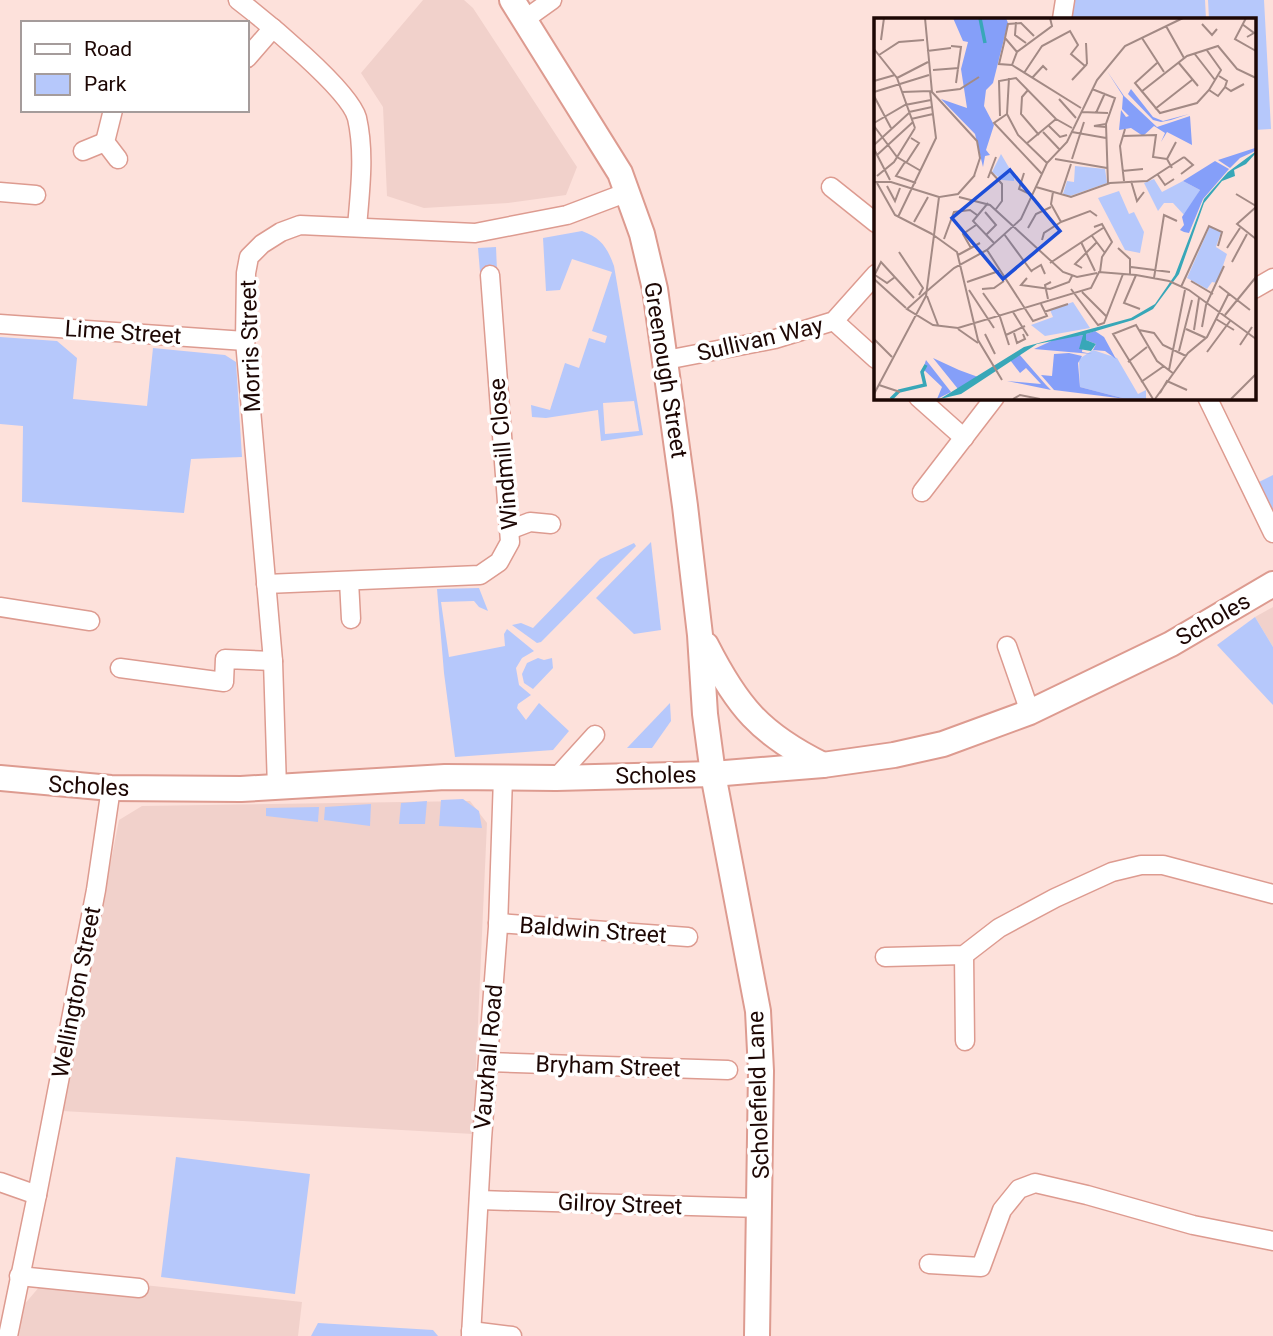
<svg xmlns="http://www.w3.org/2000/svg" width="1273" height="1336" font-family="Roboto,sans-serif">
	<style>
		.built { fill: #f1d1cb }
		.green { fill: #b6c8fb; fill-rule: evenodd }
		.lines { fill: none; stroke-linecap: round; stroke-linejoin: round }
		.street-casing { stroke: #dd9b90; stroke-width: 21 }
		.secondary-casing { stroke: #dd9b90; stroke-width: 28 }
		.street { stroke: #fff; stroke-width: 18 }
		.secondary { stroke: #fff; stroke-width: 24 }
		.labels { text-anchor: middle; stroke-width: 7; stroke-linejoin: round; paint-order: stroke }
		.street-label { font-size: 23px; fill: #1d0704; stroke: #fff }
		.inset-river { fill: none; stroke: #38a7b8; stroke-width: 3.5 }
		.inset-road { fill: none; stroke: #a38a85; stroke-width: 2 }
		.view { fill: #1d4ed8; fill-opacity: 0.15; stroke: #1d4ed8; stroke-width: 3.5 }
		.inset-edge { fill: none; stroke: #1d0704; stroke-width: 3.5 }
	</style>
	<rect width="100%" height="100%" fill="#fde1db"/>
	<g class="built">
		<polygon points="423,0 464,0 473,8 577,167 566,195 508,203 424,208 387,196 383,107 361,73"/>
		<polygon points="1273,607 1273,647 1255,617"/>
		<polygon points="470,801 487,823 473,1134 62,1111 119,820 142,806"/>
		<polygon points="144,1285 302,1302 298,1336 19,1336 23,1306 40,1286"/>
	</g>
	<g class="green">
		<polygon points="1073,0 1205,0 1206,19 1068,19"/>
		<polygon points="1208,0 1264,0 1271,129 1254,130 1254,19 1209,19"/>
		<path d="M582,231C601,238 607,247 614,266L643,435L601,441L598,410L546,418L532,417L531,405L550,410L565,363L579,368L589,338L605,343L607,336L592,331L612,272L572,259L560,290L546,291L543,238ZM634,401L639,431L605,434L603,403Z"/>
		<polygon points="496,247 497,271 480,272 478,248"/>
		<polygon points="0,337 57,341 77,358 73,399 147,406 153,348 225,355 236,362 242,457 191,459 184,513 22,502 23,426 0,424"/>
		<polygon points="1273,475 1273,516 1251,486"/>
		<polygon points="651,542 661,630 634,634 596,598"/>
		<polygon points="634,543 636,546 541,642 537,643 512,625 521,623 533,628 600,559"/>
		<polygon points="479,588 488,611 479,607 474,601 441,602 449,657 505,646 504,634 507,629 534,651 522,658 516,668 519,685 531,695 518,704 517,708 526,720 539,703 569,731 553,750 455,757 444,673 437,589"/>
		<polygon points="1255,617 1273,647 1273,705 1217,645"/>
		<polygon points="538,658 544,660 552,658 553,668 533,689 524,683 522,674 527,663"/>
		<polygon points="670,703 671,721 652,748 627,748"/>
		<polygon points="463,799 479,811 482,828 439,826 441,800"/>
		<polygon points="427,801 425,824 399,824 401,803"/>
		<polygon points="371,804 370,826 324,820 325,807"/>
		<polygon points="319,807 318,822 266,816 266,808"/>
		<polygon points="176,1157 310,1174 295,1294 161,1277"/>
		<polygon points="318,1323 433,1330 438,1336 311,1336"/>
	</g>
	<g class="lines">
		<defs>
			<g id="street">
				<path d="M238,0C264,20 349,89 357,118C365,153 360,191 357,227"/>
				<polyline points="1062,19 1065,0"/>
				<polyline points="524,20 552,0"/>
				<polyline points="247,58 273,28"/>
				<polyline points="113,110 105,142 118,159"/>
				<polyline points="83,151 105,142"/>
				<polyline points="831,187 876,223"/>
				<polyline points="0,192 36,195"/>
				<polyline points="1254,289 1273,278"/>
				<polyline points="834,321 876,359"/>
				<polyline points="0,324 245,341"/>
				<polyline points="666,360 775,339 834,321 876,274"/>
				<polyline points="918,397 964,438"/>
				<polyline points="1207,397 1273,533"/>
				<polyline points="922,492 995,397"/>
				<polyline points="509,530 530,522 551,524"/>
				<polyline points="349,581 351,619"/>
				<polyline points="266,584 480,575 499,562 510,542 490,275"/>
				<polyline points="0,607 90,621"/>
				<polyline points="1007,646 1030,712"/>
				<polyline points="120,668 224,682 225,659 273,661"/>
				<polyline points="556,778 595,735"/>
				<polyline points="277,788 273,661 245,341 246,273 249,257 262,244 281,232 300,225 475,233 567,215 628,192"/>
				<polyline points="498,923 688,937"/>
				<polyline points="964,955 965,1041"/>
				<polyline points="885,957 964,955 999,928 1055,898 1112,872 1141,865 1163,865 1273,894"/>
				<polyline points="489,1062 728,1070"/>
				<polyline points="0,1182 37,1195"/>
				<polyline points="479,1200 761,1208"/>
				<polyline points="929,1264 981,1267 1002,1210 1019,1189 1035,1183 1087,1195 1193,1225 1273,1241"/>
				<polyline points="19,1276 139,1288"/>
				<polyline points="471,1331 512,1336"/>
				<polyline points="8,1336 37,1195 96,890 111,788"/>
				<polyline points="471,1336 482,1139 498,927 503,777"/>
			</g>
			<g id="secondary">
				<polyline points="512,0 620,173 642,234 655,289 685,506 700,635 705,714 713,774 758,1011 761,1071 757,1336"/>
				<path d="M706,645C737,706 760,734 823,765"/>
				<polyline points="0,778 111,788 241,789 445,777 556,778 713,774 823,765 894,755 943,744 1030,712 1171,644 1273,584"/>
			</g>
		</defs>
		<use href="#street" class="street-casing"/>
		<use href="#secondary" class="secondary-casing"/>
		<use href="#street" class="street"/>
		<use href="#secondary" class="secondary"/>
	</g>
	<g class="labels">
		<g class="street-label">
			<text transform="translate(123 332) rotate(4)" y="8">Lime Street</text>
			<text transform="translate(760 339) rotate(-13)" y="8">Sullivan Way</text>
			<text transform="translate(250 346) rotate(-92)" y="8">Morris Street</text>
			<text transform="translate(666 370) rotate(81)" y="8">Greenough Street</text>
			<text transform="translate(503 454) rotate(-95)" y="8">Windmill Close</text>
			<text transform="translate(1213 619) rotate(-30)" y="8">Scholes</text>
			<text transform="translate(656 775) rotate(-1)" y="8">Scholes</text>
			<text transform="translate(89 786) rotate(3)" y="8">Scholes</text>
			<text transform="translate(593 930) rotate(4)" y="8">Baldwin Street</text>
			<text transform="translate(76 992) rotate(-79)" y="8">Wellington Street</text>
			<text transform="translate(488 1057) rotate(-85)" y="8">Vauxhall Road</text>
			<text transform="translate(608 1066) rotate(2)" y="8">Bryham Street</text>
			<text transform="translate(758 1095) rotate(-92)" y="8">Scholefield Lane</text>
			<text transform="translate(620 1204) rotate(2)" y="8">Gilroy Street</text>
		</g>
	</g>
	<g transform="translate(874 18)">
		<rect width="382" height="382" fill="#fde1db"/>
		<path d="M127,136L140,158V163L128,162L118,154ZM201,148L231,151L233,165L196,178L189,176L193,163L200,164ZM280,161L288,174L309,163L326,172L311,198L299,185H290L284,193L270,165ZM245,173L255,196L260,194L270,214L266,235L251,232L224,180ZM336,208L347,214L342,229L353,236L343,265L338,264L333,271L313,260ZM199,284L216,310L171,318L157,307L179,299L176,292ZM219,332L243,340L264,376L272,372V381H252L206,369L205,341Z" fill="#b6c8fb"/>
		<path d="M79,0H132L134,5L119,65L112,72L110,88L120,107L112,132L116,137L111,138L109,149L101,116L67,81L93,90L87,51L94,24L89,23ZM233,53L250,78L283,109L316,98L318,127L293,114L287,124L291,115L280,108L269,118L257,110L245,112L247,92L252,99L255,98L248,91L249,78ZM257,71L279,99L289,103L315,96L297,102L287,104L279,102L254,76ZM381,130V133L377,135L366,140L356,150L344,142ZM341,143L355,151L329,181L315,215L310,214L306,212L310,207L308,199L326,172L309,163ZM221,313L230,319L242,341L231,333L219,332L222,326L212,322V316ZM210,317L208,334L218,336L160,331L184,320ZM195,335L208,338L204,345L206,369L252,381L180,372L167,357L178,358L180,336ZM145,336L172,367L177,372L133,363L167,366L152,350L146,355L136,342ZM59,340L85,352L104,359L84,371ZM52,342L77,374L63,381L68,369L49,351Z" fill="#859ff9"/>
		<path d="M381,134V136L372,146L360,152L361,158L348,163L330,185L305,256L279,291L259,302L212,316V322L222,326L217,333L205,331L209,317L163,326L87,376L66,381L150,329L257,300L281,286L301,257L330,181L354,154Z" fill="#38a7b8"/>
		<path class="inset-river" d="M106,0L111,25M17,381L25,373L51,367L48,354L52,347"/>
		<path class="inset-road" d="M51,0L58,74L103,123L106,140L100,158M372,0L361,21L382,33M142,4L141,17L152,25M328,6L338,17L343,11M368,6L380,15L373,19M292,8L310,40M268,20L290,54M131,21L125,46L138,47M7,22L10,0M212,25L213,46M77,28L87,29L82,65M0,31L23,60L41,110M53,33L77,30M143,34L131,20L134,6L147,5L160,18M320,35L341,62M5,37L25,24L50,22M304,44L324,68M283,45L261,65L286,95L323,85L335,72L347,52L332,31M138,47L207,90M138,47L143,34L178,8L176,0M59,52L85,50M150,55L168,28L196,13L204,27L197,36L211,48M23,60L54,44M158,60L169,48L173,52M198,62L213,46M0,63L21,57M351,69L357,73L370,66M218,71L241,80L232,106L234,166M154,72L148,79L147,96L165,117M335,72L344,78L351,69L353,63L345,58M0,74L55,57M62,74L86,71L105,59M267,74L313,38L344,28L363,51L382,60M0,78L17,110M185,81L202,100M281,91L318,62M35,94L58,89M207,94L234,95M222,95L231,75M133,96L120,105L168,156M133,96L144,117L173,145M133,96L135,60M126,98L125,63L142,60L182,101L198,110M37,101L59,96M0,105L31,87L57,82M232,106L220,108L232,109M0,108L23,139L47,153M175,108L186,119L193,117M169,114L186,132M198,114L232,120M249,118L282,117L279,139L293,141M152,126L182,101M0,127L35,95M0,131L16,162M3,137L39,104M181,141L233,150M198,141L210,104M31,144L22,158L42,165M32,145L45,125L37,120M298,150L293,141L302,124M248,153L269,151M117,154L128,166V183L122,191M150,155L145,171L158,177M307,156L319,147L310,139M284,157L291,167L300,161M3,158L20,144L41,110M114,160L122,139M250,163L246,128L251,111M257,163L263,183L270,174M0,164H17L65,179M3,165L21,197L58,216M13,168L21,183L26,170M162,169L197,179L236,165L273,163L310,139M179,174L177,186L187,204L216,193L223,198M187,176L197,146M362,176L382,188M85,179L116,187L189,254L203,259L223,255M114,185L99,203L120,225M382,189L363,206L382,221M111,194L122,207L112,217M24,199L62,120L56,73L28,74M40,204L54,179M220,209L228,206L238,224L228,239L226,254M154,210L162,196L177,189M58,216L83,234L104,322L128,362M130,216L158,254M218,218L231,235M70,221L80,194L96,192L103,197M168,222L170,215L187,204M207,224L221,253M97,230L89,216L102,207M244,230L256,241V257M353,230L366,210M113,232L159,303L173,298L167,286M25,234L49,270L45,277M84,237L106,225M358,244L373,216M176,245L229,210M257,249L296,254M208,250L201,246L223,224M157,253L167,247L171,256M1,257L13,265L21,259M262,257L250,285L266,291M0,258L7,244L40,280M153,260L147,267L176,271L195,264L198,258M280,260L290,197L303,203M0,261L32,290M317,263L339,276M93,264L125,253M345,268L376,292M307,269L335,208L348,214L344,228M108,271L120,270L130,263M197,271L224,307L230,305L249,256M95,272L120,310M53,273L80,250L113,232L147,201L173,145L193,124L223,62L251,28L309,0M53,273L33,291L59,307L84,310L217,270L225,254L262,257L295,263L315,272L382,321M208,274L233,299M109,275L126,299L135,327M53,278L64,307M174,281L171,267L177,264M139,294L154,318M170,294L194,286M351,297L382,259M342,301L360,312M328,309L332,287L350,248M84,311L104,325M312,311L332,320M265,312L280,315L289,327L312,338M320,312L325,280M140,315L143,325L151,321L149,316M111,316L121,336M132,317L151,308M0,321L18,339M366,327L378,309M305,333L318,282M333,334L356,303M254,344L273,329M295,352L311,272M267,364L290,348M5,367L26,374M286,375L293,363L313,372M0,376L52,278L65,179L84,176L101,157M139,381L146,377L166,381M279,381L239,316L262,307L283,343L300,356M281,381L314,335L333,319L355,275M357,381L382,356"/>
		<path class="view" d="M136,152L186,213L129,261L78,200Z"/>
		<rect width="382" height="382" class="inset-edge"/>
	</g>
	<rect x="21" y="21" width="228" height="91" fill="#ffffff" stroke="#a59c9b" stroke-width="2"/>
	<rect x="35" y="44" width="35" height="10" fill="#ffffff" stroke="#a59c9b" stroke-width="2"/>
	<text x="84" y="56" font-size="21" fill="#1d0704">Road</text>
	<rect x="35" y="74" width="35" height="21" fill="#b6c8fb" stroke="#a59c9b" stroke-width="2"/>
	<text x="84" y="91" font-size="21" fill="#1d0704">Park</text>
</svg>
